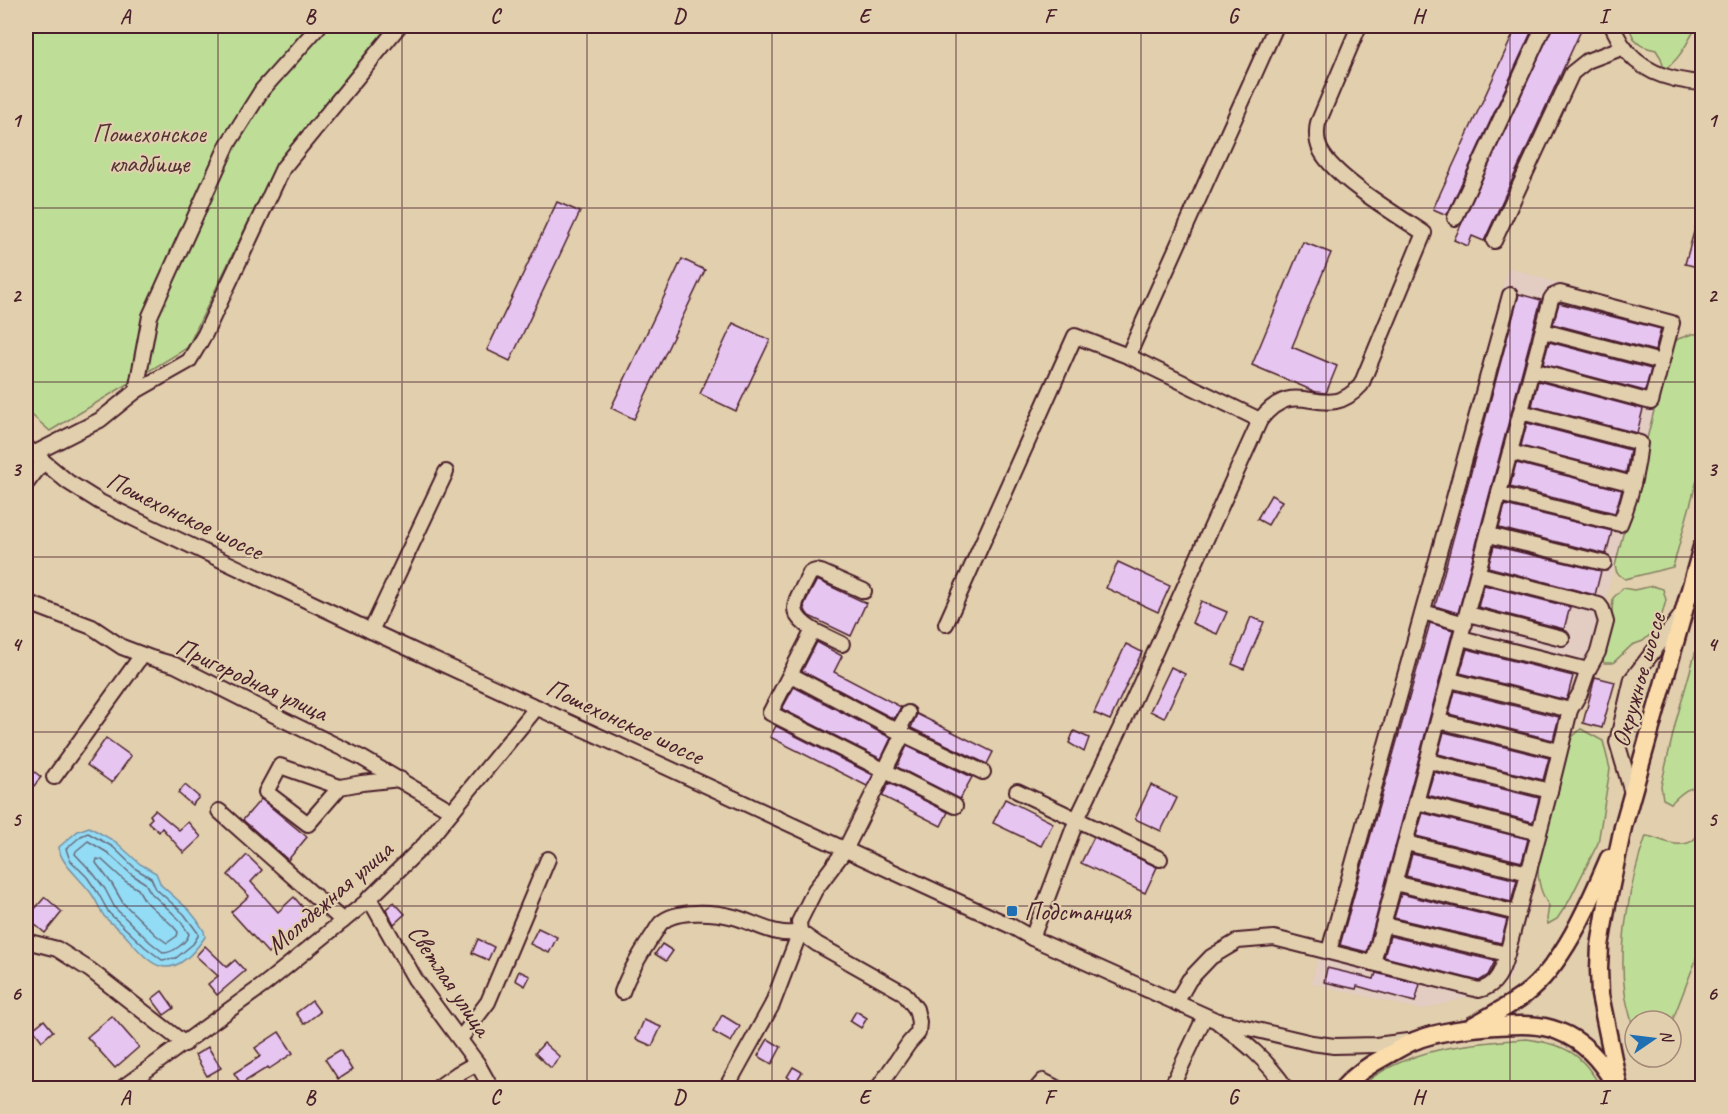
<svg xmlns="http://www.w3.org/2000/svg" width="1728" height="1114" font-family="Caveat,sans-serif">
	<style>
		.built { fill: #e3ccc1 }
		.green { fill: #bede97; stroke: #847e61; stroke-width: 1.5 }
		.water { fill: #93dcf5; stroke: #7690a4; stroke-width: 1.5 }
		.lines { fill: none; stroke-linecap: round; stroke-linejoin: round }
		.shore { stroke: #676b7c; stroke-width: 1.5 }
		.building { fill: #e7c5f1; stroke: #4a1f2b; stroke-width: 1.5 }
		.minor-casing { stroke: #4a1f2b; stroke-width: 18 }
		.major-casing { stroke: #4a1f2b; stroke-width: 21 }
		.minor { stroke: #e1cfad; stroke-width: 14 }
		.major { stroke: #fbdcab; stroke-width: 16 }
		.grid { fill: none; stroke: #4a1f2b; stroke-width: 1.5; stroke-opacity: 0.55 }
		.poi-dot { fill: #1f6fb2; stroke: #e1cfad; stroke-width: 2 }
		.labels { text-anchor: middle; stroke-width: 4.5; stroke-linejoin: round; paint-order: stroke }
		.park-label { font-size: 26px; fill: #563236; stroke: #e1cfad }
		.street-label { font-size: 26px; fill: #4a1f2b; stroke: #e1cfad }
		.poi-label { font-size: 26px; fill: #4a1f2b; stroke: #e1cfad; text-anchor: start }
		.neatline { fill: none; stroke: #4a1f2b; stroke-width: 2 }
		.grid-label { font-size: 20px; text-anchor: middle; font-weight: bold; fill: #4a1f2b }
	</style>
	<rect width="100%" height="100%" fill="#e1cfad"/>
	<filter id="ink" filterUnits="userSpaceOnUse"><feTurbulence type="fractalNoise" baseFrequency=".0167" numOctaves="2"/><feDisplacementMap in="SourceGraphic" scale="12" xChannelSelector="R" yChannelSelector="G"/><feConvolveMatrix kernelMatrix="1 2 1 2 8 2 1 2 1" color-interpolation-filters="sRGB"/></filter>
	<g filter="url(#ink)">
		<polygon class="built" points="1508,267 1677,321 1516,950 1513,976 1494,990 1421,1010 1311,983"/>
		<g class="green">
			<polygon points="26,26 388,26 277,163 187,348 50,431 26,410"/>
			<path d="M1629,26H1697C1688,40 1680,61 1664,69L1661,58L1656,50C1638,46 1634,43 1629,26Z"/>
			<polygon points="1692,334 1702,334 1702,462 1673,567 1625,579 1617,573 1615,566 1670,347 1678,339"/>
			<polygon points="1653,586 1663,589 1666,600 1660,622 1652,633 1643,641 1632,645 1613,663 1604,663 1601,656 1611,624 1613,598 1623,588 1634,590"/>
			<path d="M1702,629V788C1688,785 1681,794 1671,803L1663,799L1661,786L1676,721Z"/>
			<path d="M1581,729L1603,741L1610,769L1598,843L1569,901L1557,919L1548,924L1547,919L1549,906C1541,893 1538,883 1538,867L1571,738Z"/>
			<path d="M1702,802V937L1695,962L1673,1019L1675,1029L1671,1031V1021H1635V1034C1632,1021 1627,1007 1625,993C1618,945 1630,881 1646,836C1656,837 1665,843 1675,844C1703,847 1702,822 1702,802Z"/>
			<path d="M1527,1039C1566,1045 1582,1053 1601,1088H1359C1404,1048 1469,1043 1527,1039Z"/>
		</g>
		<path class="water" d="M89,827L116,842L140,864L156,873L161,885L189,910L197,920L204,931L205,937C196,950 178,972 160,966C146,962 132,942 122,932C116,927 109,922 104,916C100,910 97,902 93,896C84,881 59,863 59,847L78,831Z"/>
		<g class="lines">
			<g class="shore">
				<polygon points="88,833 113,847 136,869 151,878 156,889 184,914 198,933 198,936 193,944 176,958 162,960 145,947 109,913 98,893 87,877 70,860 66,849 81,836"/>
				<path d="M88,841L108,853L131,874L145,883L151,893L179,919L189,934C186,943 174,952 164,953L150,942L115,908L105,889L93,873L75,854L76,851Z"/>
				<polygon points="97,859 102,860 125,881 138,889 145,901 172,925 178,932 177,936 167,943 156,935 123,903 112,884 96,863"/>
			</g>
		</g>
		<g class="building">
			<polygon points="1517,26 1534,26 1447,215 1433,209"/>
			<polygon points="1553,26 1583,26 1484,241 1472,236 1468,246 1454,240"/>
			<polygon points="557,202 580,212 510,361 487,350"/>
			<polygon points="1699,214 1702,214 1702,268 1685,264"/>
			<polygon points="1303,242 1331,253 1292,347 1337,366 1326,393 1316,392 1252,365"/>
			<polygon points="682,259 705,270 634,419 611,408"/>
			<polygon points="1519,294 1541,300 1458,613 1435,606"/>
			<polygon points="1559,303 1661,329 1655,351 1553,324"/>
			<polygon points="733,323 770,340 736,411 700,394"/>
			<polygon points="1549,342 1651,369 1645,391 1543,364"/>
			<polygon points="1538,381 1643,409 1637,433 1532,406"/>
			<polygon points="1527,423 1630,450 1626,473 1521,446"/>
			<polygon points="1516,463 1622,490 1615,513 1510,487"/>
			<polygon points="1271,495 1282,501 1268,525 1257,519"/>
			<polygon points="1505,505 1612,531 1606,554 1499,528"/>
			<polygon points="1494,546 1601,571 1595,595 1488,567"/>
			<polygon points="1118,562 1170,586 1158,612 1106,588"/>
			<polygon points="817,580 866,603 851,636 809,616 806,612 804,606 806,601"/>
			<polygon points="1484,585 1570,607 1564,629 1478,607"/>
			<polygon points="1201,601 1227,612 1217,634 1192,623"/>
			<polygon points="1251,617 1264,622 1244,669 1232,664"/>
			<polygon points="1430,623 1453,630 1367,952 1340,945"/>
			<polygon points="817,642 842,656 834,672 901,707 894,719 802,671"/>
			<polygon points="1126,644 1142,652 1110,720 1094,713"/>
			<polygon points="1467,649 1573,676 1568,695 1566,700 1460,673"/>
			<polygon points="1171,667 1185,674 1164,718 1150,711"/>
			<polygon points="1595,677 1615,682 1602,728 1583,723"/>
			<polygon points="794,687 891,738 881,759 782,709"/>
			<polygon points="1455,691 1559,717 1553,740 1449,714"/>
			<polygon points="917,714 993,752 987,764 911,728"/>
			<polygon points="776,726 873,775 867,786 770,737"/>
			<polygon points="1074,731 1089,738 1084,752 1069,743"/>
			<polygon points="1444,732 1549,758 1543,780 1438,754"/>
			<polygon points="106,738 131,756 112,783 87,765"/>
			<polygon points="907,746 972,777 960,799 897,767"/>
			<polygon points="26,765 41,777 34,786 26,779"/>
			<polygon points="1434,772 1539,798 1533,822 1427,795"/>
			<polygon points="889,783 948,812 941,826 882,796"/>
			<polygon points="185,785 199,797 192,805 178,793"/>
			<polygon points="1151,785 1177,798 1161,831 1135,819"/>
			<polygon points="261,799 307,837 288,860 243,820"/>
			<polygon points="1005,799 1053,823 1041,846 993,823"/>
			<polygon points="155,810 179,830 188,822 201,837 184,853 162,828 159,832 148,822 152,818 150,815"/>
			<polygon points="1423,813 1528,839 1522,862 1416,836"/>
			<polygon points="1094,837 1157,867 1145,893 1081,863"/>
			<polygon points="1412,854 1517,880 1511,902 1406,876"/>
			<polygon points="247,855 262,870 251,882 278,912 294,897 310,916 268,953 231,912 249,896 228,875"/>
			<polygon points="1401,894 1507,920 1501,943 1394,918"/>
			<polygon points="45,897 62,912 45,933 27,918"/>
			<polygon points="394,902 405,914 394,924 386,909"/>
			<polygon points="538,928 557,937 549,953 530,944"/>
			<polygon points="1390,936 1495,961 1488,975 1479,981 1384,957"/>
			<polygon points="478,939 494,947 488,960 472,953"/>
			<polygon points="662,944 673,951 666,961 655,954"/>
			<polygon points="205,946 227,967 235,960 245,971 217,995 208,984 218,976 196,956"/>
			<polygon points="1327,968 1374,979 1376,973 1420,984 1415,1002 1357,986 1356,989 1324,982"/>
			<polygon points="519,971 530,976 525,986 515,980"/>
			<polygon points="162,991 174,1008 164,1015 152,999"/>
			<polygon points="312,1001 320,1012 304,1024 296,1013"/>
			<polygon points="856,1011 867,1018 861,1028 850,1021"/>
			<polygon points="722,1015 740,1026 731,1042 713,1032"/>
			<polygon points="112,1016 139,1047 115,1068 87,1037"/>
			<polygon points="44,1020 53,1031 42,1041 33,1029"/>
			<polygon points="644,1020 661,1027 652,1046 636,1039"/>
			<polygon points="279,1032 293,1053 269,1069 268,1067 241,1084 234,1073 261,1056 255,1048"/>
			<polygon points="768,1039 781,1047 772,1064 758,1056"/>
			<polygon points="544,1043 560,1057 551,1068 535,1053"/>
			<polygon points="208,1047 221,1068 207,1076 195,1055"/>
			<polygon points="340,1050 352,1070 338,1079 325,1059"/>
			<polygon points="793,1067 802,1072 796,1082 787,1077"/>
		</g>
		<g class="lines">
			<defs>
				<g id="minor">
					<path d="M1612,26C1615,32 1619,40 1623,46C1640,72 1673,81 1702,83"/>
					<polyline points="1455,218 1544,26"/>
					<polyline points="1494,241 1572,73 1587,61 1624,47"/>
					<polyline points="1543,331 1661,362"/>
					<polyline points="1128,356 1276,26"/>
					<polyline points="136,391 150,316 228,144 262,90 319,26"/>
					<path d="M1260,420C1298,371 1323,427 1361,385L1424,233C1397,215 1335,178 1321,151C1316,141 1316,133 1318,123L1359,26"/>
					<polyline points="26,447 68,482 100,502 145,524 371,631 1011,926 1032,938 1215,1020 1312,1043 1334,1046 1376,1045 1408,1041"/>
					<polyline points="1510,452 1633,484"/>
					<polyline points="33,454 100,420 136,391 189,361 205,334 283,168 399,26"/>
					<polyline points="26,484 43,462"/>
					<path d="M1499,494L1620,524C1631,498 1637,471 1640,443L1521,412"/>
					<polyline points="1489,535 1604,563"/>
					<path d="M864,591L821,572L816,571L810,573C798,600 782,610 813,630L770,713L955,806"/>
					<polyline points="26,601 34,605 92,627 122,647 151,658 175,665 284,720 362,758 452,811"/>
					<polyline points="1423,612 1465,624"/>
					<polyline points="1468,614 1562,638"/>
					<polyline points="946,624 1075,336 1128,356 1260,420 1121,727 1077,819 1032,938"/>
					<polyline points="813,630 842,644"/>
					<polyline points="371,631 446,472"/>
					<polyline points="1461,638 1588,670"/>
					<polyline points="791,675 903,734 983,772"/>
					<polyline points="1450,680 1570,710"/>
					<polyline points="1439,721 1559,751"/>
					<polyline points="1428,761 1550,791"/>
					<polyline points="54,777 142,655"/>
					<polyline points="340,787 280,766 266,792 308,824 340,787 362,783 400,779"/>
					<polyline points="1017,791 1160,859"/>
					<polyline points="1632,793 1617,742 1632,679 1680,617"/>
					<polyline points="1417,802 1539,833"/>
					<polyline points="219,811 343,921"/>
					<polyline points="1406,843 1528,873"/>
					<polyline points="1395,883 1517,913"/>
					<polyline points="369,898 415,979 477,1063 491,1088"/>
					<polyline points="1384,925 1507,954"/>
					<polyline points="800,932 817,944 904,993 916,1009 919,1022 918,1033 909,1043 878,1088"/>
					<polyline points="26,941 57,949 90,970 185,1044"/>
					<polyline points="1329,951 1510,295"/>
					<polyline points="1373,963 1551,299 1553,296 1560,293 1672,323 1651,402 1532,370"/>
					<path d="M622,992C629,972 641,953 653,935C656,931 658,926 661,923C676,909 715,912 734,917C756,923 777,938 800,932"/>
					<path d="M1176,1003L1189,980L1211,957L1238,941L1274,938L1479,990C1497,986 1502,971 1507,954L1550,791L1570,710L1580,693L1588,670L1598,652L1606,622L1602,609L1599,605L1478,574"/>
					<path d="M1219,1023C1247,1044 1266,1059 1286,1088"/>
					<polyline points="460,1039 488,1002 548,859"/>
					<polyline points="122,1088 265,984 365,903 425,844 537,707"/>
					<polyline points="437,1088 457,1074 477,1063"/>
					<polyline points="726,1088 772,1005 800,932 799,922 815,890 845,850 903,734 901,725 908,713"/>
					<polyline points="1037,1088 1043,1081 1057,1088"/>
					<polyline points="1171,1088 1205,1016"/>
				</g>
				<g id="major">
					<path d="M1472,1026C1490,1016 1508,1007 1524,995C1563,966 1590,902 1609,858"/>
					<path d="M1343,1088C1355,1074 1369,1065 1386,1056C1395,1051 1405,1045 1414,1041C1438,1031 1470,1028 1495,1026C1516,1025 1538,1023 1558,1031C1584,1041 1600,1060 1614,1083"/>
					<polyline points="1619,1088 1600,995 1599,969 1600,946 1607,904 1623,827 1702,547"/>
				</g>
			</defs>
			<use href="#minor" class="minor-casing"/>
			<use href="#major" class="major-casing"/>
			<use href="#minor" class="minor"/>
			<use href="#major" class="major"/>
		</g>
	</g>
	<path class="grid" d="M218,26V1088M402,26V1088M587,26V1088M772,26V1088M956,26V1088M1141,26V1088M1326,26V1088M1510,26V1088M26,208H1702M26,382H1702M26,557H1702M26,732H1702M26,906H1702"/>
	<rect class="poi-dot" x="1006" y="905" width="12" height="12" rx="3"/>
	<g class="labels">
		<g class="park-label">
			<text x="149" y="142">Пошехонское<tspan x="149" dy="30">кладбище</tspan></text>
		</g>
		<g class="street-label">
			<text transform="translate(185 515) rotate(26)" y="9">Пошехонское шоссе</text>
			<text transform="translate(252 679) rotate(25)" y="9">Пригородная улица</text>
			<text transform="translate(1638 680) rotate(-74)" y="9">Окружное шоссе</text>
			<text transform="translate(625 721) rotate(25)" y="9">Пошехонское шоссе</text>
			<text transform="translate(329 897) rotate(-41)" y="9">Молодежная улица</text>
			<text transform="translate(450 980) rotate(56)" y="9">Светлая улица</text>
		</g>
		<g class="poi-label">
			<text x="1024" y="920">Подстанция</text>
		</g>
	</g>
	<rect width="1728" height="1114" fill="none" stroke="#e1cfad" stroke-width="66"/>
	<g transform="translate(1653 1039) rotate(76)"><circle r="28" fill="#e1cfad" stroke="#a58979" stroke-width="1.5"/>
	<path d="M0-4.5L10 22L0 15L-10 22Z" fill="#1f6fb2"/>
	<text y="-9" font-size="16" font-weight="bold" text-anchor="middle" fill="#4a1f2b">N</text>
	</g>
	<rect x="33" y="33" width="1662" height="1048" class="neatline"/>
	<g class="grid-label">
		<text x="125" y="23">A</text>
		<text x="310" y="23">B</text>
		<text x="495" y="23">C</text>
		<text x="679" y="23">D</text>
		<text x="864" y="23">E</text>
		<text x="1049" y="23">F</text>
		<text x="1233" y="23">G</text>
		<text x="1418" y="23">H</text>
		<text x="1603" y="23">I</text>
		<text x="16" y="127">1</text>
		<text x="1712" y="127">1</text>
		<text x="16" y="302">2</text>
		<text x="1712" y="302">2</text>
		<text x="16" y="476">3</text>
		<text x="1712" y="476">3</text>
		<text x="16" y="651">4</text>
		<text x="1712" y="651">4</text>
		<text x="16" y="826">5</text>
		<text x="1712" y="826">5</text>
		<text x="16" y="1000">6</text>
		<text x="1712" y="1000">6</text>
		<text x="125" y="1104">A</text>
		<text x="310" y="1104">B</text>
		<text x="495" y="1104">C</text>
		<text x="679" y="1104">D</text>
		<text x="864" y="1104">E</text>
		<text x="1049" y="1104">F</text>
		<text x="1233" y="1104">G</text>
		<text x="1418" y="1104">H</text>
		<text x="1603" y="1104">I</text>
	</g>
</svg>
